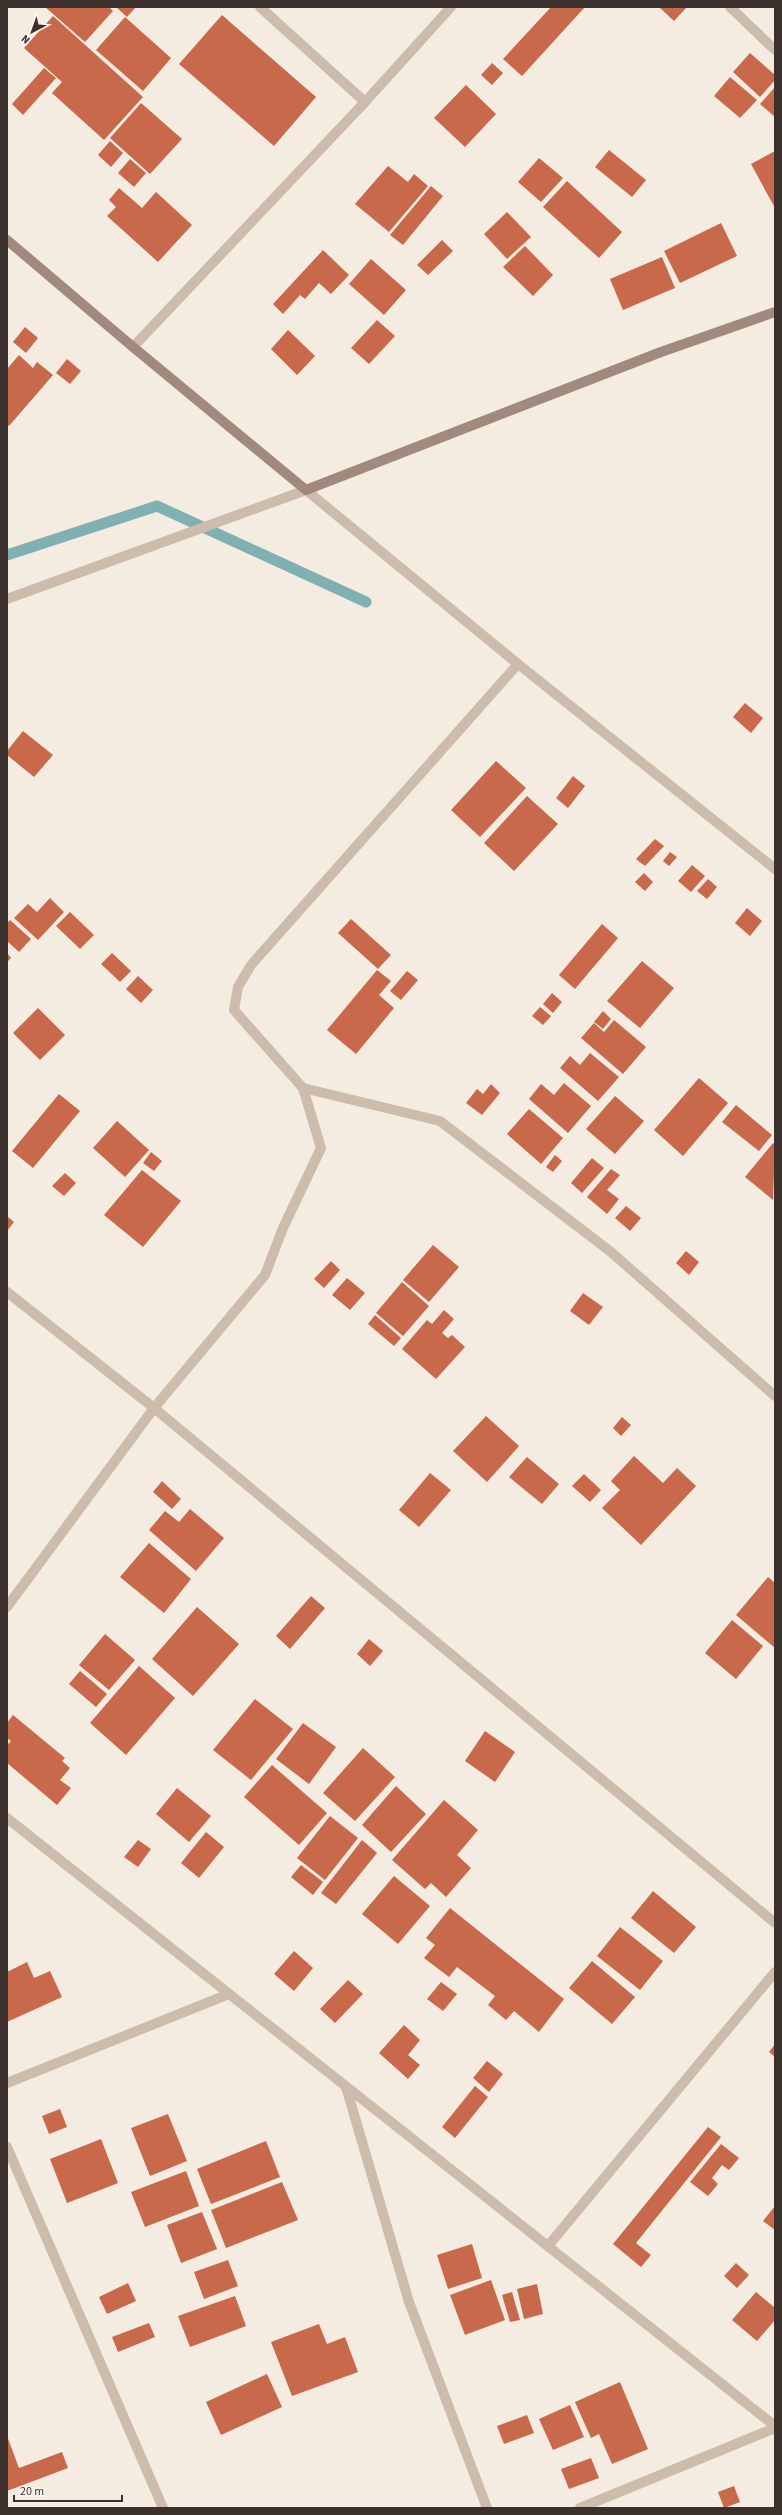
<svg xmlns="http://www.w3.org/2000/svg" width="782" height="2515" font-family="'Source Sans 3',sans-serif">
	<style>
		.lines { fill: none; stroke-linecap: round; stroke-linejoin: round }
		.stream { stroke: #7fb0b2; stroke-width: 11 }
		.building { fill: #c8694b }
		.street { stroke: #cdbbac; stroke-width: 10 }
		.secondary { stroke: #a18a7d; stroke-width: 10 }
	</style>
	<rect width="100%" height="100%" fill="#f4ebe1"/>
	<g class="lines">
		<polyline class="stream" points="7,555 157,506 366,602"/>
	</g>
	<g class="building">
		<polygon points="45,7 109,7 113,11 85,42"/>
		<polygon points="116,7 136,7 127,17"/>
		<polygon points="551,7 585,7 522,76 503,59"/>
		<polygon points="659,7 687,7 674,21"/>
		<polygon points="222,15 316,97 274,146 179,64"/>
		<polygon points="53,16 143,97 104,140 52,93 62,82 24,48"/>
		<polygon points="125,17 171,58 143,91 96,50"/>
		<polygon points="750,53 775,75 775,80 760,97 733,72"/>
		<polygon points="492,63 503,73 492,85 481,75"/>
		<polygon points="44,68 56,78 23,115 12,104"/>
		<polygon points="730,77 757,100 740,118 714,96"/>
		<polygon points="466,85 496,114 465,147 434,118"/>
		<polygon points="775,87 775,117 760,104"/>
		<polygon points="141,103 182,139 150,174 110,138"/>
		<polygon points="110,141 123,153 111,167 98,155"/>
		<polygon points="609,150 646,180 632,197 595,167"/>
		<polygon points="775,151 775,208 751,164"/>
		<polygon points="539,158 563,178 541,202 518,182"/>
		<polygon points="130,159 146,173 134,187 118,173"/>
		<polygon points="388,166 408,182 414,174 428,186 389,232 355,204"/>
		<polygon points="567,181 622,232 599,258 543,207"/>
		<polygon points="431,186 443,196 403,245 390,235"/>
		<polygon points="119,188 142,208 156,192 192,225 158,262 107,216 116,207 109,200"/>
		<polygon points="507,212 531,237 507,259 484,234"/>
		<polygon points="721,223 737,256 680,283 664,251"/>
		<polygon points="442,240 453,251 428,275 417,265"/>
		<polygon points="525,246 553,275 533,296 503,267"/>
		<polygon points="323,250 349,275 331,294 319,283 305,299 300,295 283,314 273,304"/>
		<polygon points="662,257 675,288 623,310 610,279"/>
		<polygon points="371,259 406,290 384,315 349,284"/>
		<polygon points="377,320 395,336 369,364 351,348"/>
		<polygon points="25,327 38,338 26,353 13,342"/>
		<polygon points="288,330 315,356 297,375 271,349"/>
		<polygon points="19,355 33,368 37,362 53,375 9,426 7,424 7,369"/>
		<polygon points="67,359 81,371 70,384 56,373"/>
		<polygon points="745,703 763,718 751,733 733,717"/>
		<polygon points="23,731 53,755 34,777 7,755 7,751"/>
		<polygon points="496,761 526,788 480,837 451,810"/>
		<polygon points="573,776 585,786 568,808 556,798"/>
		<polygon points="527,796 558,824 514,871 484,843"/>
		<polygon points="655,839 664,846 645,866 636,859"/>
		<polygon points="670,852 677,857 669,866 663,861"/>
		<polygon points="692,865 705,876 691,892 678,881"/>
		<polygon points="644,873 653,882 645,891 635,882"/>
		<polygon points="708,879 717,887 707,899 697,891"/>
		<polygon points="50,898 64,912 38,940 14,918 28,904 37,912"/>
		<polygon points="747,908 762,921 750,936 735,923"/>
		<polygon points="70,912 94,935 80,949 56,926"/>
		<polygon points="351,919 391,955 378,969 338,933"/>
		<polygon points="10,920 31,939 19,952 7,941 7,923"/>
		<polygon points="602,924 618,938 575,989 559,975"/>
		<polygon points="7,953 11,958 7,962"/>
		<polygon points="112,953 131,971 120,982 101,964"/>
		<polygon points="642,961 674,988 640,1028 607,1001"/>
		<polygon points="377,970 391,981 379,995 394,1008 356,1054 327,1030"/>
		<polygon points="407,971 418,980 401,1000 390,991"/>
		<polygon points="138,976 153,990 141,1003 126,989"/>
		<polygon points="552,993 562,1002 553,1013 543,1004"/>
		<polygon points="540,1007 551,1016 543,1025 532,1016"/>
		<polygon points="38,1008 65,1035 40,1060 13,1033"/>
		<polygon points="603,1011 611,1019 603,1029 594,1022"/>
		<polygon points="614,1020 646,1047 623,1074 581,1038 594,1023 604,1032"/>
		<polygon points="590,1053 619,1077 598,1101 560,1068 570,1056 580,1065"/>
		<polygon points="699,1078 728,1103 683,1156 654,1130"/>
		<polygon points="564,1083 591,1106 568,1133 529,1099 541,1084 554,1095"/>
		<polygon points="491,1084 500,1093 482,1115 466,1103 477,1089 483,1094"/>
		<polygon points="59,1094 80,1111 33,1168 12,1151"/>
		<polygon points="615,1096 644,1121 615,1154 586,1129"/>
		<polygon points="736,1105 772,1135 759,1151 722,1122"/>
		<polygon points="529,1109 563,1138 541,1164 507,1134"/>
		<polygon points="117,1121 149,1150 125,1177 93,1148"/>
		<polygon points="773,1143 775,1145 773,1200 745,1177"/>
		<polygon points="151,1152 162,1161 154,1171 143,1163"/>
		<polygon points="555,1155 562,1161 553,1172 546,1167"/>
		<polygon points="592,1158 604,1168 582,1193 571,1183"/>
		<polygon points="611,1169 620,1175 607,1190 619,1199 607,1214 587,1197"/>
		<polygon points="142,1170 181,1201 143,1247 104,1215"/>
		<polygon points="65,1173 76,1183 64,1196 52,1186"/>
		<polygon points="626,1206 641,1218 630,1231 615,1218"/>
		<polygon points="7,1216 14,1222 7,1231"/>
		<polygon points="433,1245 459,1267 429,1302 403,1280"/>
		<polygon points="686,1251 699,1262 689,1275 676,1263"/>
		<polygon points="331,1261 340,1270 324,1288 314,1279"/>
		<polygon points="347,1278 365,1293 350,1310 332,1295"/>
		<polygon points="402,1282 429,1306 403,1336 376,1313"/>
		<polygon points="583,1293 603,1307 589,1325 570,1311"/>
		<polygon points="444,1310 454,1319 442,1333 448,1338 452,1335 465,1347 436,1379 402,1349 427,1320 432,1324"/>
		<polygon points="375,1315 401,1338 394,1346 368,1324"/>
		<polygon points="486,1416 519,1446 487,1482 453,1451"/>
		<polygon points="622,1417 631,1425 621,1436 613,1428"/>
		<polygon points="634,1456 663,1483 677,1468 696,1486 641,1545 602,1508 620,1490 611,1481"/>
		<polygon points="527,1457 559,1484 542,1504 509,1477"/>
		<polygon points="430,1473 451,1490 419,1527 399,1510"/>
		<polygon points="584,1474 601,1490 590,1502 572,1486"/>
		<polygon points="162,1481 181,1499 172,1509 153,1492"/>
		<polygon points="190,1509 224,1538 196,1571 149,1530 165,1511 179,1522"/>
		<polygon points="149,1543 191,1579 164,1613 120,1577"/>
		<polygon points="768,1577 775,1583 775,1648 736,1615"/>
		<polygon points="311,1596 325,1608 290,1649 276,1636"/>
		<polygon points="197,1607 239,1644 193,1696 152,1659"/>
		<polygon points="732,1620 763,1646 736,1679 705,1653"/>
		<polygon points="105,1634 135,1660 109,1690 79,1665"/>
		<polygon points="369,1639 383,1651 370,1666 357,1654"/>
		<polygon points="139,1666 175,1698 126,1755 90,1723"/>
		<polygon points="80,1671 107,1694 96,1707 69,1684"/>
		<polygon points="255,1699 293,1729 251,1780 213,1750"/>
		<polygon points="13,1715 65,1758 62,1761 70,1768 60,1780 71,1788 57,1805 7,1763 7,1745 11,1741 7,1738 7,1723"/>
		<polygon points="303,1723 336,1747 309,1784 276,1759"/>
		<polygon points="485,1731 515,1752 495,1782 465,1761"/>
		<polygon points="363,1748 395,1777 355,1821 323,1793"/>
		<polygon points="272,1765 327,1813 299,1845 244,1797"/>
		<polygon points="396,1786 426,1814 391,1852 362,1825"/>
		<polygon points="177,1788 211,1816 189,1842 156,1814"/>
		<polygon points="444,1800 478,1830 457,1855 471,1868 446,1897 431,1883 425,1889 392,1860"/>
		<polygon points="330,1816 358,1838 325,1880 297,1858"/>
		<polygon points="206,1832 224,1847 199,1878 181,1863"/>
		<polygon points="138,1840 151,1849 138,1867 124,1857"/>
		<polygon points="362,1840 377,1853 336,1904 321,1893"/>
		<polygon points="301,1865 323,1882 313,1895 291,1877"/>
		<polygon points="394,1876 430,1906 398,1944 362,1914"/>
		<polygon points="653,1891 696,1927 674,1953 631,1918"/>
		<polygon points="450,1908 564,1999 539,2032 514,2011 506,2020 488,2005 495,1996 457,1967 449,1977 424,1958 435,1945 426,1938"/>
		<polygon points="620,1927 663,1961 640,1990 597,1956"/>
		<polygon points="294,1951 313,1968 294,1991 274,1974"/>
		<polygon points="592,1961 635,1997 612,2024 569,1988"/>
		<polygon points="27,1962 34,1978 50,1971 62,1997 7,2022 7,1972"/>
		<polygon points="348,1980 363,1994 335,2023 320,2009"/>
		<polygon points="441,1982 457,1994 443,2011 427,1999"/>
		<polygon points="404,2025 420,2040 408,2055 420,2065 408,2079 379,2053"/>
		<polygon points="775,2044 775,2057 769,2052"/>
		<polygon points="487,2061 503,2074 489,2092 473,2078"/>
		<polygon points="475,2086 488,2097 455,2138 442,2127"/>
		<polygon points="60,2109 67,2127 49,2134 42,2116"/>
		<polygon points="168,2114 187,2161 150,2176 131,2128"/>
		<polygon points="708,2127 721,2137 636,2243 651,2255 641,2267 613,2244"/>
		<polygon points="101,2139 118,2183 67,2203 50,2159"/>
		<polygon points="266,2141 280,2177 211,2204 197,2169"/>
		<polygon points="721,2144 739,2158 729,2170 722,2165 712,2178 718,2184 708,2196 690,2182"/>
		<polygon points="186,2171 199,2206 145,2227 131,2192"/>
		<polygon points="282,2182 298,2220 226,2248 211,2210"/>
		<polygon points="775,2206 775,2230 763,2221"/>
		<polygon points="202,2212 217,2249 181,2263 167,2225"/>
		<polygon points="472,2244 482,2278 448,2289 437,2255"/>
		<polygon points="228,2260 238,2286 204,2299 194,2272"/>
		<polygon points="736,2263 749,2275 737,2288 724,2276"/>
		<polygon points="491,2280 505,2320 465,2335 450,2295"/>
		<polygon points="128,2283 136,2301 107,2314 99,2297"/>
		<polygon points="537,2284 543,2314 524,2319 517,2289"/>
		<polygon points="512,2292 520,2320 510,2322 502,2295"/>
		<polygon points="756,2292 775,2308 775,2320 757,2341 732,2320"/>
		<polygon points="235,2296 246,2326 190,2347 178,2316"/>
		<polygon points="149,2323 155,2337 118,2352 112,2337"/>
		<polygon points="319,2324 327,2344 345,2337 358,2372 292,2396 271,2342"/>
		<polygon points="267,2374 282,2407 221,2435 206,2402"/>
		<polygon points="620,2382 648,2449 612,2464 599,2434 591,2438 575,2402"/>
		<polygon points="570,2405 584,2437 553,2450 539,2419"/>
		<polygon points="527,2415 534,2433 504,2444 497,2426"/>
		<polygon points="7,2436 19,2468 62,2452 68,2468 7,2491"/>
		<polygon points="591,2458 599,2478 569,2489 561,2469"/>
		<polygon points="734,2486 740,2502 724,2508 718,2492"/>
	</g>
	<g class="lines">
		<g class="street">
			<polyline points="260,7 365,102"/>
			<polyline points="730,7 775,50"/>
			<polyline points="133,347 365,102 451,7"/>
			<polyline points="7,599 306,490 518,664 775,869"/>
			<polyline points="303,1088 440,1121 611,1252 775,1396"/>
			<polyline points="7,1292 154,1408 775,1923"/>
			<polyline points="7,1607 154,1408 265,1275 283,1228 321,1148 303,1088 234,1010 238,987 251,965 518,664"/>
			<polyline points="7,1818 775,2426"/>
			<polyline points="7,2083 229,1994"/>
			<polyline points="346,2087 409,2302 487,2508"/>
			<polyline points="7,2147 163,2508"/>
			<polyline points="548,2246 775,1972"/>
			<polyline points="580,2508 775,2428"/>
		</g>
		<polyline class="secondary" points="7,240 133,347 306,490 661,352 775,312"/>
	</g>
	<rect width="782" height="2515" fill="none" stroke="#3b302b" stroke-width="16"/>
	<g transform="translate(32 32) rotate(221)" stroke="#fbf5ee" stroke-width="3" paint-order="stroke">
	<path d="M0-3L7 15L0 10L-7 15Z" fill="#3b302b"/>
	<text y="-6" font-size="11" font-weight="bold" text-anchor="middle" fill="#3b302b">N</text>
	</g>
	<path d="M14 2495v6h108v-6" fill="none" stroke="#3b302b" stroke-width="2"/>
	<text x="20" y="2495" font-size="12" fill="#3b302b" stroke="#fbf5ee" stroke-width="3" paint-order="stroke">20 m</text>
</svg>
